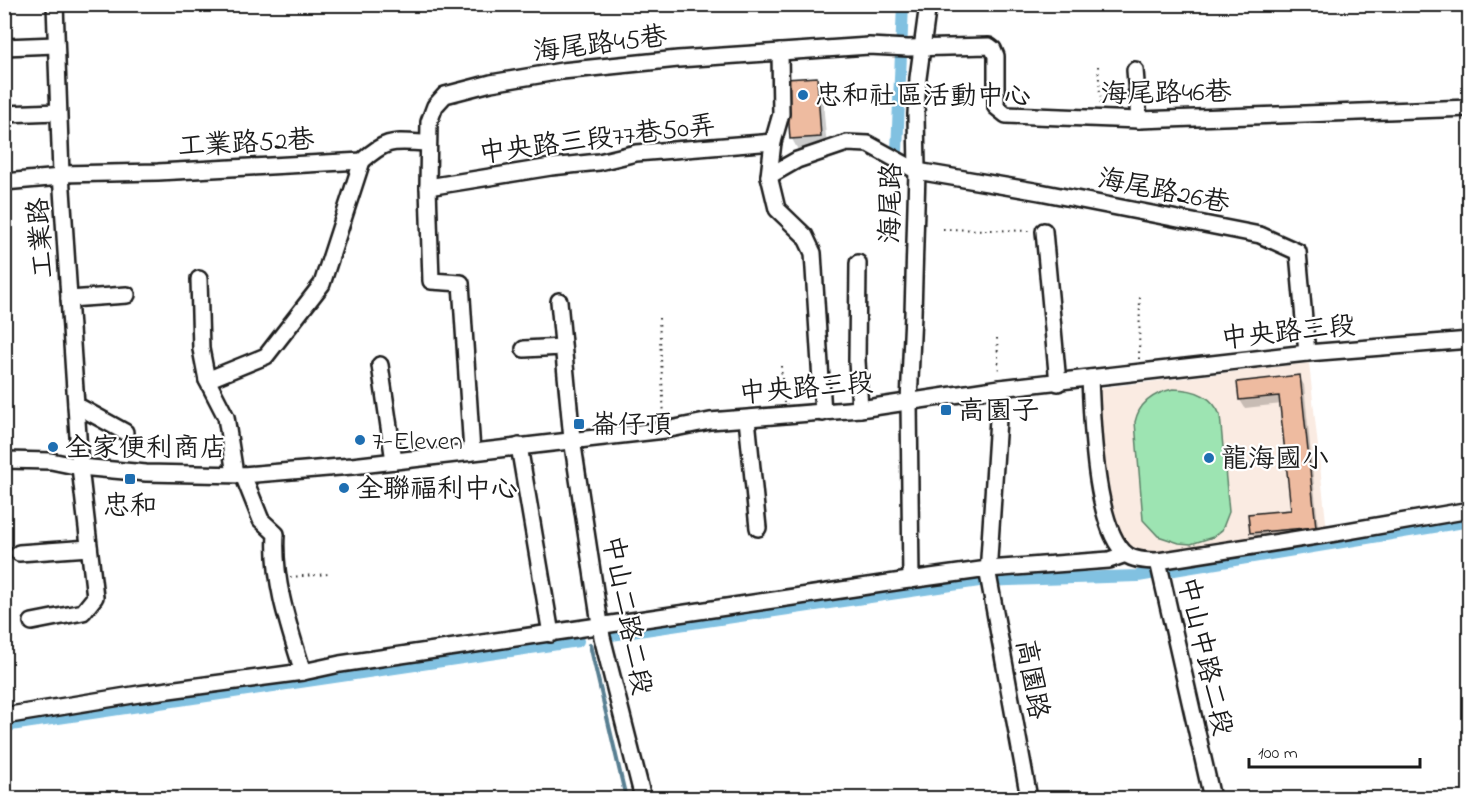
<svg xmlns="http://www.w3.org/2000/svg" width="1474" height="803" font-family="'Indie Flower','LXGW WenKai TC',sans-serif">
	<style>
		.built { fill: #faebe2 }
		.green { fill: #9de4b2; stroke: #5c8067; stroke-width: 1.5 }
		.shadow { fill: #0003 }
		.lines { fill: none; stroke-linecap: round; stroke-linejoin: round }
		.stream { stroke: #597f92; stroke-width: 4 }
		.canal { stroke: #81c1e1; stroke-width: 12 }
		.building { fill: #eebba0; stroke: #1c1c1c; stroke-width: 1.5 }
		.minor-casing { stroke: #1c1c1c; stroke-width: 20 }
		.path { stroke: #1c1c1c; stroke-width: 2; stroke-dasharray: 1.5 4.5; stroke-linecap: butt }
		.minor { stroke: #fff; stroke-width: 15 }
		.poi-dot { fill: #1f6fb2; stroke: #fff; stroke-width: 2 }
		.labels { text-anchor: middle; stroke-width: 4.5; stroke-linejoin: round; paint-order: stroke }
		.street-label { font-size: 27px; fill: #1c1c1c; stroke: #fff }
		.poi-label { font-size: 27px; fill: #1c1c1c; stroke: #fff; text-anchor: start }
	</style>
	<rect width="100%" height="100%" fill="#fff"/>
	<filter id="ink" filterUnits="userSpaceOnUse"><feTurbulence type="fractalNoise" baseFrequency=".0167" numOctaves="2"/><feDisplacementMap in="SourceGraphic" scale="12" xChannelSelector="R" yChannelSelector="G"/><feConvolveMatrix kernelMatrix="1 2 1 2 8 2 1 2 1" color-interpolation-filters="sRGB"/></filter>
	<g filter="url(#ink)">
		<polygon class="built" points="1309,363 1327,531 1143,556 1126,550 1107,503 1098,442 1098,388"/>
		<path class="green" d="M1173,389C1194,389 1212,395 1220,415L1229,512L1222,530L1213,537L1191,544L1179,543L1158,536L1143,520L1135,422C1139,403 1154,393 1173,389Z"/>
		<g class="shadow">
			<polygon points="816,79 822,90 827,148 798,150 792,139"/>
			<polygon points="1299,377 1304,385 1319,535 1256,541 1252,533 1250,516 1293,512 1282,404 1245,408 1240,400"/>
		</g>
		<g class="lines">
			<polyline class="stream" points="590,645 626,798"/>
			<g class="canal">
				<polyline points="897,152 903,4"/>
				<polyline points="611,635 979,581 1138,576 1470,521"/>
				<polyline points="4,726 578,641"/>
			</g>
		</g>
		<g class="building">
			<polygon points="817,77 821,137 790,139 786,79"/>
			<polygon points="1300,375 1316,527 1250,533 1248,514 1291,510 1279,396 1239,400 1237,382"/>
		</g>
		<g class="lines">
			<defs>
				<g id="minor">
					<polyline points="4,47 56,45"/>
					<polyline points="780,52 781,114 773,142 769,176 777,209 805,236 813,253 823,413"/>
					<polyline points="1135,70 1139,120"/>
					<polyline points="4,114 58,112"/>
					<path d="M61,174L158,172L362,161C389,137 394,142 428,143"/>
					<polyline points="769,176 797,160 847,143 868,144 917,171 1040,192 1260,235 1298,252 1307,353"/>
					<polyline points="4,182 61,177"/>
					<polyline points="428,187 551,167 599,162 636,153 773,142"/>
					<polyline points="1044,231 1058,383"/>
					<polyline points="858,263 857,361 860,409"/>
					<polyline points="199,279 201,349 207,380 226,417 235,474"/>
					<polyline points="69,299 127,295"/>
					<polyline points="559,301 572,439 602,637 643,798"/>
					<polyline points="524,349 562,347"/>
					<polyline points="380,365 394,461"/>
					<path d="M1090,378C1092,418 1094,529 1127,555C1134,560 1149,561 1158,561L1212,798"/>
					<polyline points="207,380 266,356 322,284 362,161"/>
					<polyline points="1000,388 988,574 1029,798"/>
					<polyline points="76,405 125,432"/>
					<polyline points="747,419 758,528"/>
					<polyline points="519,446 551,634"/>
					<polyline points="472,452 461,283 431,281 428,187 429,122 435,106 445,95 491,83 562,71 678,59 869,46 908,48 989,46 993,49 996,56 996,107 1006,115 1139,120 1470,108"/>
					<polyline points="4,460 51,461 80,467 146,473 243,475 352,466 665,430 710,421 860,409 1000,388 1307,353 1470,340"/>
					<path d="M243,475L261,520L276,534C273,582 289,627 303,672"/>
					<polyline points="19,553 89,548"/>
					<polyline points="1158,561 1330,534 1470,510"/>
					<polyline points="911,580 909,402 913,314 917,171 916,114 918,78 928,4"/>
					<polyline points="32,622 83,612 95,597 80,467 61,174 55,4"/>
					<polyline points="4,716 139,694 303,672 340,664 902,581 988,569 1109,560 1126,554"/>
				</g>
			</defs>
			<use href="#minor" class="minor-casing"/>
			<g class="path">
				<polyline points="1098,66 1101,107"/>
				<polyline points="943,229 1032,231"/>
				<polyline points="659,318 664,418"/>
				<polyline points="997,338 999,374"/>
				<polyline points="1139,359 1140,294"/>
				<polyline points="781,366 784,403"/>
				<polyline points="290,577 329,574"/>
			</g>
			<use href="#minor" class="minor"/>
		</g>
	</g>
	<g class="poi-dot">
		<circle cx="803" cy="95" r="6"/>
		<rect x="940" y="404" width="12" height="12" rx="3"/>
		<rect x="573" y="418" width="12" height="12" rx="3"/>
		<circle cx="360" cy="440" r="6"/>
		<circle cx="53" cy="447" r="6"/>
		<circle cx="1209" cy="458" r="6"/>
		<rect x="124" y="473" width="12" height="12" rx="3"/>
		<circle cx="344" cy="488" r="6"/>
	</g>
	<g class="labels">
		<g class="street-label">
			<text transform="translate(600 43) rotate(-7)" y="9">海尾路45巷</text>
			<text transform="translate(1166 92) rotate(-1)" y="9">海尾路46巷</text>
			<text transform="translate(597 138) rotate(-7)" y="9">中央路三段77巷50弄</text>
			<text transform="translate(246 142) rotate(-3)" y="9">工業路52巷</text>
			<text transform="translate(1164 190) rotate(11)" y="9">海尾路26巷</text>
			<text transform="translate(890 203) rotate(-89)" y="9">海尾路</text>
			<text transform="translate(40 238) rotate(-94)" y="9">工業路</text>
			<text transform="translate(1288 331) rotate(-6)" y="9">中央路三段</text>
			<text transform="translate(806 387) rotate(-5)" y="9">中央路三段</text>
			<text transform="translate(628 615) rotate(79)" y="9">中山二路二段</text>
			<text transform="translate(1206 656) rotate(77)" y="9">中山中路二段</text>
			<text transform="translate(1033 679) rotate(80)" y="9">高園路</text>
		</g>
		<g class="poi-label">
			<text x="815" y="104">忠和社區活動中心</text>
			<text x="958" y="419">高園子</text>
			<text x="591" y="433">崙仔頂</text>
			<text x="372" y="449">7-Eleven</text>
			<text x="65" y="456">全家便利商店</text>
			<text x="1221" y="467">龍海國小</text>
			<text x="356" y="497">全聯福利中心</text>
			<text x="130" y="514" text-anchor="middle">忠和</text>
		</g>
	</g>
	<rect width="1474" height="803" fill="none" stroke="#fff" stroke-width="24"/>
	<rect x="12" y="12" width="1450" height="779" fill="none" stroke="#1c1c1c" stroke-width="2" filter="url(#ink)"/>
	<path d="M1249 758v9h171v-9" fill="none" stroke="#1c1c1c" stroke-width="3"/>
	<text x="1258" y="758" font-size="18" fill="#1c1c1c" stroke="#ffffff" stroke-width="4.5" paint-order="stroke">100 m</text>
</svg>
